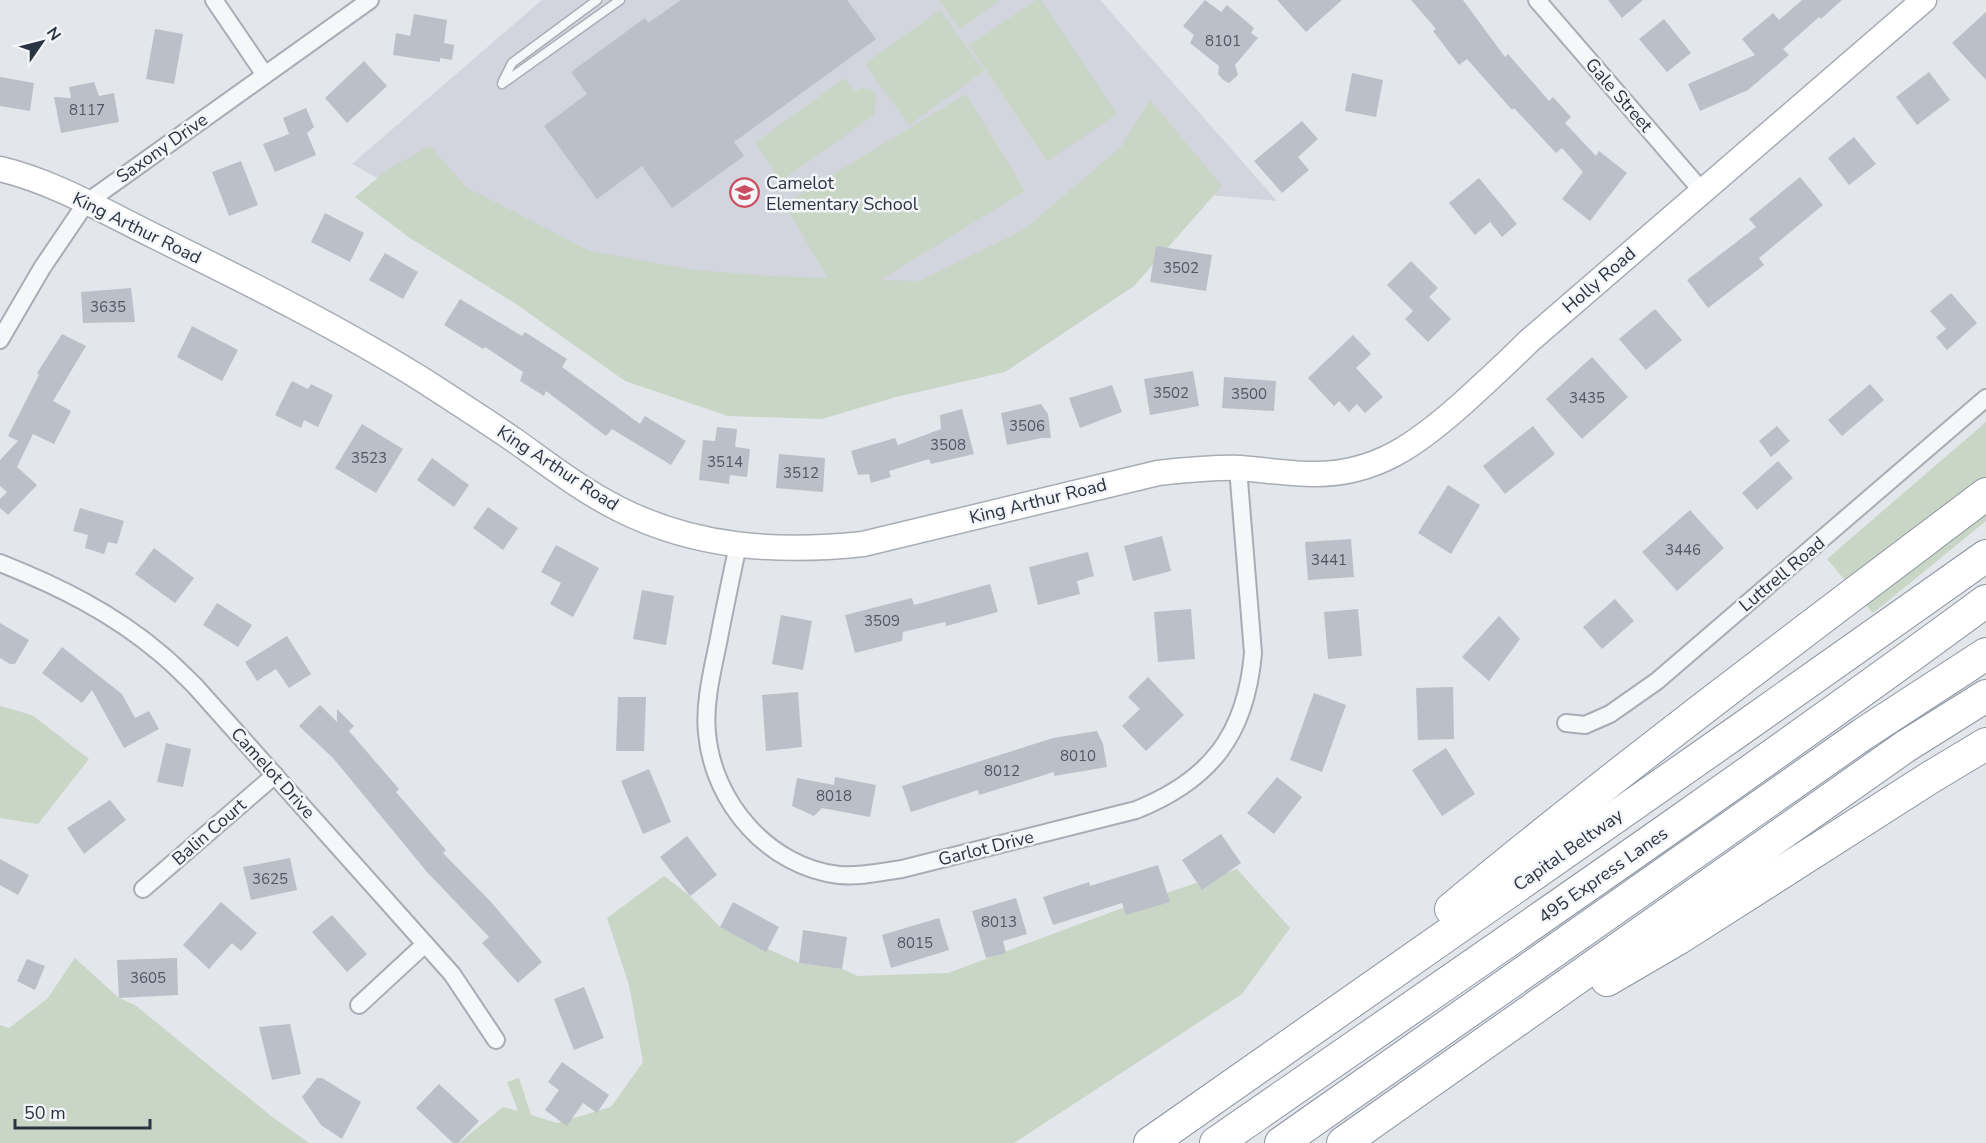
<svg xmlns="http://www.w3.org/2000/svg" width="1986" height="1143" font-family="'Nunito Sans',sans-serif">
	<style>
		.built { fill: #d2d5dd }
		.green { fill: #c9d5c5 }
		.building { fill: #bbc0c8 }
		.lines { fill: none; stroke-linecap: round; stroke-linejoin: round }
		.lane-casing { stroke: #a8adb5; stroke-width: 11 }
		.street-casing { stroke: #a8adb5; stroke-width: 20 }
		.secondary-casing { stroke: #a8adb5; stroke-width: 27 }
		.highway-casing { stroke: #8b94a1; stroke-width: 34 }
		.lane { stroke: #f6f7f9; stroke-width: 8 }
		.street { stroke: #f6f7f9; stroke-width: 16 }
		.secondary { stroke: #fff; stroke-width: 24 }
		.highway { stroke: #fff; stroke-width: 32 }
		.labels { text-anchor: middle; stroke-width: 5; stroke-linejoin: round; paint-order: stroke }
		.number-label { font-size: 15px; fill: #4f5764 }
		.street-label { font-size: 18px; fill: #2b3443; stroke: #f3f5f8 }
		.poi-label { font-size: 18px; fill: #2b3443; stroke: #f3f5f8; text-anchor: start }
	</style>
	<rect width="100%" height="100%" fill="#e3e6eb"/>
	<polygon class="built" points="542,0 1100,0 1277,201 1087,184 1069,310 751,385 352,164"/>
	<g class="green">
		<polygon points="939,0 1000,0 960,29"/>
		<polygon points="1036,0 1041,0 1117,114 1047,161 969,45"/>
		<polygon points="940,10 984,71 909,125 865,64"/>
		<polygon points="845,78 855,92 862,88 871,89 876,96 874,115 781,181 755,143"/>
		<polygon points="966,94 1025,191 880,280 919,281 1025,229 1121,147 1150,100 1222,186 1134,286 1005,372 896,397 822,419 728,416 625,381 516,304 410,238 355,197 388,169 430,146 466,187 590,251 693,270 770,276 828,278 784,204"/>
		<polygon points="1986,422 1986,521 1873,613 1827,559"/>
		<polygon points="0,706 32,715 89,759 38,824 0,818"/>
		<polygon points="1237,869 1290,928 1242,994 1014,1143 459,1143 503,1107 518,1111 507,1082 519,1078 531,1115 557,1123 611,1107 643,1062 629,985 607,918 664,876 690,896 720,927 799,963 842,969 858,976 948,973 1117,910"/>
		<polygon points="75,958 119,998 135,1005 271,1116 309,1143 0,1143 0,1025 9,1028 47,999"/>
	</g>
	<g class="building">
		<polygon points="681,0 847,0 876,39 734,142 744,156 672,208 642,166 597,199 544,126 587,94 571,72 645,18 648,23"/>
		<polygon points="1205,0 1221,12 1227,5 1254,28 1251,33 1258,38 1235,65 1238,75 1229,83 1223,80 1218,74 1219,66 1190,43 1194,35 1183,26"/>
		<polygon points="1277,0 1342,0 1306,32"/>
		<polygon points="1411,0 1463,0 1505,57 1508,54 1549,101 1553,97 1571,117 1565,123 1596,156 1599,151 1627,173 1590,221 1562,199 1583,172 1562,148 1556,153 1514,108 1512,110 1467,59 1459,65 1433,31 1436,29"/>
		<polygon points="1608,0 1643,0 1622,18"/>
		<polygon points="1802,0 1842,0 1821,19 1819,17 1783,49 1789,55 1748,90 1700,111 1688,84 1755,55 1742,39 1773,13 1779,20"/>
		<polygon points="1986,12 1986,80 1952,43"/>
		<polygon points="414,14 447,20 444,43 454,45 452,60 440,58 440,62 393,55 396,33 410,36"/>
		<polygon points="1664,19 1691,53 1667,72 1639,39"/>
		<polygon points="155,29 183,34 174,84 146,79"/>
		<polygon points="364,61 387,86 347,123 325,98"/>
		<polygon points="1929,72 1950,100 1917,125 1896,97"/>
		<polygon points="1352,73 1383,80 1376,117 1345,111"/>
		<polygon points="0,77 34,83 30,111 0,106"/>
		<polygon points="94,82 99,96 114,93 119,122 61,133 54,97 71,98 69,87"/>
		<polygon points="306,108 314,127 307,133 316,155 275,172 263,144 289,134 283,118"/>
		<polygon points="1302,121 1318,139 1298,157 1309,170 1282,193 1254,161"/>
		<polygon points="1854,137 1876,164 1849,185 1828,158"/>
		<polygon points="241,161 258,205 229,216 212,172"/>
		<polygon points="1800,177 1823,205 1759,258 1764,265 1708,308 1687,280 1756,227 1749,219"/>
		<polygon points="1479,178 1517,224 1502,237 1490,222 1475,235 1449,203"/>
		<polygon points="325,213 364,233 350,262 311,242"/>
		<polygon points="1156,246 1212,255 1206,291 1150,282"/>
		<polygon points="385,253 418,272 403,299 369,280"/>
		<polygon points="1411,261 1438,288 1429,297 1451,319 1428,342 1405,319 1413,311 1387,285"/>
		<polygon points="131,288 135,322 83,323 81,292"/>
		<polygon points="1951,293 1977,323 1947,350 1936,337 1946,329 1930,311"/>
		<polygon points="460,299 522,336 525,332 567,359 562,367 640,424 645,416 686,441 671,465 612,429 606,436 546,391 544,396 520,381 523,372 485,347 483,349 444,325"/>
		<polygon points="1655,309 1682,340 1646,370 1619,339"/>
		<polygon points="192,326 238,350 222,381 177,357"/>
		<polygon points="62,334 86,346 53,401 71,411 54,444 33,434 17,467 37,485 8,515 0,508 0,499 7,492 0,486 0,460 18,441 8,436 39,375 37,373"/>
		<polygon points="1353,335 1371,354 1356,368 1383,397 1365,413 1357,404 1349,412 1339,401 1334,406 1308,378"/>
		<polygon points="1592,357 1628,397 1582,439 1546,399"/>
		<polygon points="1193,371 1199,406 1150,415 1144,379"/>
		<polygon points="1224,377 1276,381 1274,411 1222,408"/>
		<polygon points="292,381 308,389 311,384 333,395 318,427 304,420 301,428 275,415"/>
		<polygon points="1870,384 1884,400 1842,436 1828,420"/>
		<polygon points="1112,385 1122,412 1080,428 1069,398"/>
		<polygon points="1041,404 1048,414 1051,438 1042,438 1007,445 1001,413"/>
		<polygon points="962,409 974,454 931,464 929,459 889,471 891,477 871,483 869,474 858,475 851,451 895,438 898,445 941,429 940,415"/>
		<polygon points="362,424 403,449 376,493 335,468"/>
		<polygon points="1533,426 1555,454 1505,494 1483,466"/>
		<polygon points="1777,426 1790,441 1771,457 1759,441"/>
		<polygon points="717,427 737,429 735,447 750,449 747,477 730,475 729,484 699,480 703,440 715,441"/>
		<polygon points="779,454 825,458 823,492 776,488"/>
		<polygon points="432,458 469,485 454,507 417,480"/>
		<polygon points="1778,461 1793,478 1757,510 1742,493"/>
		<polygon points="1448,485 1480,505 1451,554 1418,533"/>
		<polygon points="488,507 518,528 503,550 473,528"/>
		<polygon points="80,508 124,521 117,544 108,542 104,554 85,548 88,535 73,531"/>
		<polygon points="1690,510 1724,548 1677,591 1642,552"/>
		<polygon points="1162,536 1171,571 1133,581 1124,546"/>
		<polygon points="1351,539 1354,577 1308,580 1305,542"/>
		<polygon points="556,545 599,568 573,617 550,604 561,583 541,572"/>
		<polygon points="154,548 194,578 175,603 135,574"/>
		<polygon points="1088,552 1094,576 1077,581 1080,594 1038,605 1029,567"/>
		<polygon points="990,584 998,612 946,626 945,622 903,632 902,641 855,653 845,615 912,598 914,605"/>
		<polygon points="642,590 674,596 666,645 633,639"/>
		<polygon points="1615,599 1634,621 1602,649 1583,627"/>
		<polygon points="217,603 252,625 238,647 203,625"/>
		<polygon points="1191,609 1195,659 1158,662 1154,612"/>
		<polygon points="1358,609 1362,656 1328,659 1324,612"/>
		<polygon points="781,615 812,621 803,670 772,664"/>
		<polygon points="1499,616 1520,639 1489,681 1462,657"/>
		<polygon points="0,623 29,640 15,664 10,664 0,658"/>
		<polygon points="287,636 311,674 289,688 276,669 257,681 245,662"/>
		<polygon points="62,647 122,694 135,718 149,711 159,729 124,748 92,690 82,703 42,673"/>
		<polygon points="1148,677 1184,715 1146,751 1122,726 1140,709 1128,697"/>
		<polygon points="1453,687 1454,739 1418,740 1416,688"/>
		<polygon points="798,692 802,747 766,751 762,695"/>
		<polygon points="1314,693 1346,705 1322,772 1290,760"/>
		<polygon points="618,697 646,697 644,751 616,751"/>
		<polygon points="320,705 337,722 337,709 354,726 349,731 399,789 396,792 446,850 443,853 491,902 542,962 518,983 482,943 489,937 427,872 333,758 299,726"/>
		<polygon points="1097,731 1103,744 1107,767 1054,776 1054,772 979,795 978,790 911,812 902,786 1053,738"/>
		<polygon points="166,743 191,749 183,787 157,782"/>
		<polygon points="1446,748 1475,794 1442,816 1412,770"/>
		<polygon points="649,769 671,822 643,834 621,781"/>
		<polygon points="835,777 876,785 870,817 822,808 814,816 792,806 797,778 834,785"/>
		<polygon points="1277,777 1302,797 1274,834 1247,813"/>
		<polygon points="110,800 126,820 84,854 67,828"/>
		<polygon points="1221,834 1241,863 1202,890 1182,860"/>
		<polygon points="687,836 717,875 690,896 660,857"/>
		<polygon points="290,858 297,890 251,900 243,867"/>
		<polygon points="0,859 29,875 18,895 0,885"/>
		<polygon points="1158,865 1170,902 1126,915 1122,903 1053,925 1043,897 1089,882 1090,886"/>
		<polygon points="1016,898 1027,934 1003,941 1006,953 986,958 972,911"/>
		<polygon points="221,902 257,933 241,951 232,943 209,969 183,945"/>
		<polygon points="733,902 779,927 766,952 720,927"/>
		<polygon points="332,915 367,954 347,972 312,932"/>
		<polygon points="939,918 949,950 891,968 882,935"/>
		<polygon points="803,930 847,937 842,969 799,963"/>
		<polygon points="177,958 178,995 119,998 117,960"/>
		<polygon points="27,959 45,966 35,990 17,981"/>
		<polygon points="584,987 604,1038 574,1050 554,999"/>
		<polygon points="290,1024 301,1074 272,1080 259,1027"/>
		<polygon points="562,1062 609,1095 597,1113 583,1103 567,1126 545,1110 559,1090 548,1082"/>
		<polygon points="317,1078 322,1078 361,1102 342,1139 321,1125 302,1097"/>
		<polygon points="439,1084 479,1121 458,1143 453,1143 416,1108"/>
	</g>
	<g class="lines">
		<defs>
			<g id="lane">
				<polyline points="503,81 512,63 597,0"/>
				<polyline points="502,84 620,0"/>
			</g>
			<g id="street">
				<polyline points="214,0 265,75"/>
				<polyline points="1537,0 1702,191"/>
				<polyline points="0,340 42,268 86,203 370,0"/>
				<path d="M738,545C731,578 724,611 718,643C712,672 704,704 707,733C713,803 769,867 839,875C860,877 881,872 902,869L1136,810C1211,780 1246,734 1253,653L1238,468"/>
				<path d="M0,563C58,586 113,613 161,654C173,664 184,675 195,686L452,974L496,1040"/>
				<polyline points="1566,723 1585,725 1610,714 1657,681 1986,398"/>
				<polyline points="143,889 275,775"/>
				<polyline points="359,1005 425,944"/>
			</g>
			<path id="secondary" d="M0,169C55,182 107,213 158,238C249,283 340,328 426,382C455,401 485,420 514,440C548,464 581,490 619,509C696,548 778,553 863,544L1158,473C1186,470 1213,467 1240,468C1265,470 1289,474 1313,474C1376,475 1418,443 1462,404C1485,383 1507,363 1529,341L1924,0"/>
			<g id="highway">
				<path d="M1451,909C1625,765 1806,630 1986,494"/>
				<polyline points="1607,980 1679,938 1931,777 1986,744"/>
				<polyline points="1150,1143 1741,729 1986,556"/>
				<path d="M1216,1143C1474,964 1733,787 1986,601"/>
				<polyline points="1281,1143 1863,734 1986,654"/>
				<polyline points="1343,1143 1906,746 1986,696"/>
			</g>
		</defs>
		<use href="#lane" class="lane-casing"/>
		<use href="#street" class="street-casing"/>
		<use href="#secondary" class="secondary-casing"/>
		<use href="#highway" class="highway-casing"/>
		<use href="#lane" class="lane"/>
		<use href="#street" class="street"/>
		<use href="#secondary" class="secondary"/>
		<use href="#highway" class="highway"/>
	</g>
	<defs>
		<symbol id="school-ring" viewBox="-11 -11 22 22"><circle r="9.5" fill="#f3f5f8" stroke="#cb4d60" stroke-width="1.5"/><path d="M0-5L7-2L0 1L-7-2ZM-4 1L0 2.5L4 1V4Q0 6-4 4Z" fill="#cb4d60"/></symbol>
	</defs>
	<g fill-rule="evenodd">
		<use href="#school-ring" x="728" y="176" width="33" height="33"/>
	</g>
	<g class="labels">
		<g class="number-label">
			<text x="1223" y="46">8101</text>
			<text x="87" y="115">8117</text>
			<text x="1181" y="273">3502</text>
			<text x="108" y="312">3635</text>
			<text x="1171" y="398">3502</text>
			<text x="1249" y="399">3500</text>
			<text x="1587" y="403">3435</text>
			<text x="1027" y="431">3506</text>
			<text x="948" y="450">3508</text>
			<text x="369" y="463">3523</text>
			<text x="725" y="467">3514</text>
			<text x="801" y="478">3512</text>
			<text x="1683" y="555">3446</text>
			<text x="1329" y="565">3441</text>
			<text x="882" y="626">3509</text>
			<text x="1078" y="761">8010</text>
			<text x="1002" y="776">8012</text>
			<text x="834" y="801">8018</text>
			<text x="270" y="884">3625</text>
			<text x="999" y="927">8013</text>
			<text x="915" y="948">8015</text>
			<text x="148" y="983">3605</text>
		</g>
		<g class="street-label">
			<text transform="translate(1619 95) rotate(49)" y="6">Gale Street</text>
			<text transform="translate(162 148) rotate(-35)" y="6">Saxony Drive</text>
			<text transform="translate(137 228) rotate(26)" y="6">King Arthur Road</text>
			<text transform="translate(1599 280) rotate(-41)" y="6">Holly Road</text>
			<text transform="translate(558 468) rotate(33)" y="6">King Arthur Road</text>
			<text transform="translate(1038 501) rotate(-14)" y="6">King Arthur Road</text>
			<text transform="translate(1782 574) rotate(-40)" y="6">Luttrell Road</text>
			<text transform="translate(273 773) rotate(48)" y="6">Camelot Drive</text>
			<text transform="translate(209 832) rotate(-41)" y="6">Balin Court</text>
			<text transform="translate(986 848) rotate(-14)" y="6">Garlot Drive</text>
			<text transform="translate(1568 850) rotate(-35)" y="6">Capital Beltway</text>
			<text transform="translate(1603 875) rotate(-35)" y="6">495 Express Lanes</text>
		</g>
		<g class="poi-label">
			<text x="766" y="189">Camelot<tspan x="766" dy="21">Elementary School</tspan></text>
		</g>
	</g>
	<g transform="translate(42 42) rotate(55)" stroke="#f3f5f8" stroke-width="4.5" paint-order="stroke">
	<path d="M0-4.5L10 22L0 15L-10 22Z" fill="#2b3443"/>
	<text y="-9" font-size="16" font-weight="bold" text-anchor="middle" fill="#2b3443">N</text>
	</g>
	<path d="M15 1119v9h135v-9" fill="none" stroke="#2b3443" stroke-width="3"/>
	<text x="24" y="1119" font-size="18" fill="#2b3443" stroke="#f3f5f8" stroke-width="4.5" paint-order="stroke">50 m</text>
</svg>
